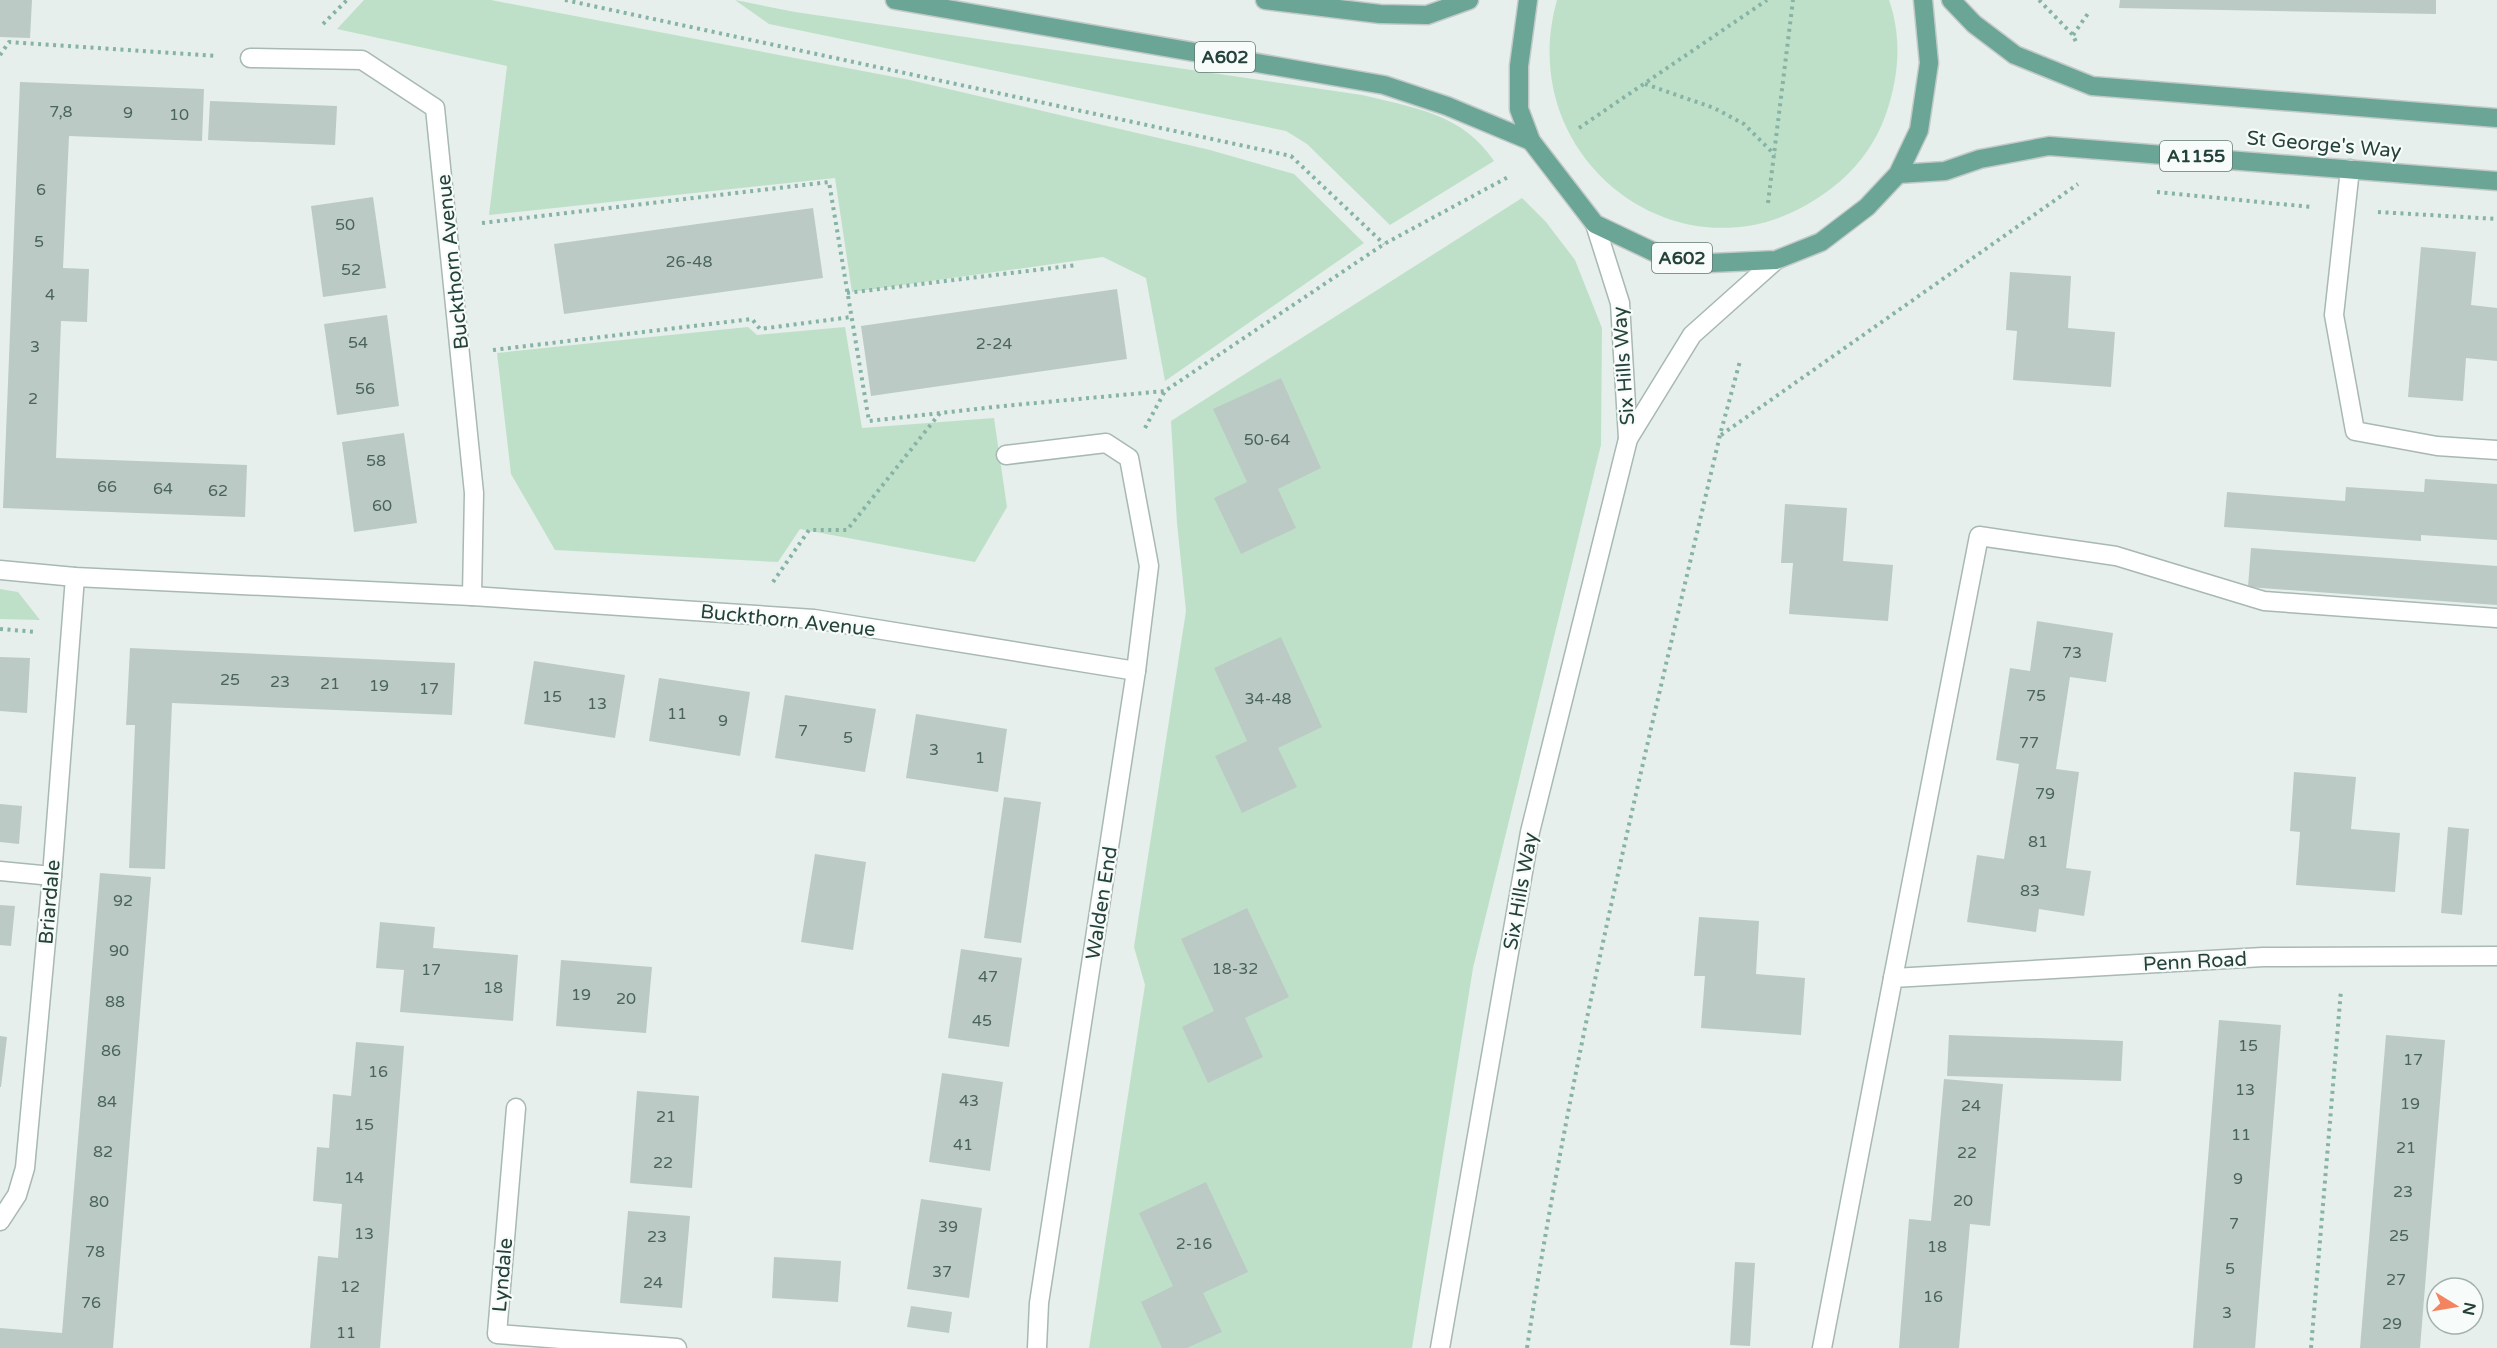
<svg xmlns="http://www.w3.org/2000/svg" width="2497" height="1348" font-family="'Varela Round',sans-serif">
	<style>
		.green { fill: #bfe0c8 }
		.building { fill: #bbcac4 }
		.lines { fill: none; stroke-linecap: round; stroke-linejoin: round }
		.minor-casing { stroke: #a8b8b2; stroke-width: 21 }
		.major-casing { stroke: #c2cac8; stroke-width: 21 }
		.path { stroke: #86b3a5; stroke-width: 4; stroke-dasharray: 3 4.5; stroke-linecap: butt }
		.minor { stroke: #fff; stroke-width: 18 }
		.major { stroke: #6aa596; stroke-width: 18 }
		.labels { text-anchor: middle; stroke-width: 4.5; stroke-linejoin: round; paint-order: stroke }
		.number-label { font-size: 16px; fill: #4a645c }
		.shield { fill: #f7fbf9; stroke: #637a73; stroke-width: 1.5 }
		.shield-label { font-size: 18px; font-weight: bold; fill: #24423a }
		.street-label { font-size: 20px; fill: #24423a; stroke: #f7fbf9 }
	</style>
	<rect width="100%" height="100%" fill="#e6efeb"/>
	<g class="green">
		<polygon points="364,0 491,0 910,80 1210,150 1294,174 1364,243 1165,381 1146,278 1103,257 852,292 835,178 489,215 507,66 337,29"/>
		<path d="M735,0L795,12L1362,95C1414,108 1462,113 1494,161L1390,225L1307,144L1286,131L769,24Z"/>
		<path d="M1557,0H1889C1902,37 1899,75 1887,111C1876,145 1854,173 1825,193C1688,293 1511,162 1557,0Z"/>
		<polygon points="1522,198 1546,222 1575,260 1602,328 1601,445 1473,968 1412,1348 1089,1348 1145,985 1134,947 1186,611 1177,523 1171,421"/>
		<polygon points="748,327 757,335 845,327 862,428 994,418 1007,507 975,562 800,529 778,562 555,550 511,474 497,353"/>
		<polygon points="0,589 18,592 40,620 0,619"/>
	</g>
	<g class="building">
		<polygon points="0,0 32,0 30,38 0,37"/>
		<polygon points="2120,0 2436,0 2436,14 2119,8"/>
		<polygon points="20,82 204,89 202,141 69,136 63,268 89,269 87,322 61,321 56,458 247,465 245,517 3,508"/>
		<polygon points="210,101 337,106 335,145 208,140"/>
		<polygon points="373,197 386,288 323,297 311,206"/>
		<polygon points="813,208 823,278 564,314 554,244"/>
		<polygon points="2421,247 2476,252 2471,305 2497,308 2497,361 2466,358 2463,401 2408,397"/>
		<polygon points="2010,272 2071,276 2068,328 2115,332 2111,387 2013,380 2017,331 2006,330"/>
		<polygon points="1117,289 1127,359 871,396 861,326"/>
		<polygon points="387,315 399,406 337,415 324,324"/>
		<polygon points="1281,378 1321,468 1278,489 1296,528 1241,554 1214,498 1247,482 1213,409"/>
		<polygon points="404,433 417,523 354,532 342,442"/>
		<polygon points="2425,479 2497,484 2497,540 2421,535 2421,541 2224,527 2227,492 2345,501 2346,487 2424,492"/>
		<polygon points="1785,504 1847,508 1843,561 1893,565 1888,621 1789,614 1793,563 1781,563"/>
		<polygon points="2251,548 2497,566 2497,605 2248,587"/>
		<polygon points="2037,621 2113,633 2106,682 2070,677 2056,769 2079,772 2066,868 2091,871 2084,916 2039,909 2036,932 1967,922 1977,855 2004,859 2019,764 1996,760 2010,668 2030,671"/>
		<polygon points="1281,637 1322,727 1278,748 1297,787 1242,813 1215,756 1247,741 1214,668"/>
		<polygon points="130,648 455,663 452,715 172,703 165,869 129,868 135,725 126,725"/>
		<polygon points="0,657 30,658 27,713 0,711"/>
		<polygon points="534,661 625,675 615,738 524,724"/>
		<polygon points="659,678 750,692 740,756 649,741"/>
		<polygon points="785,695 876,709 865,772 775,758"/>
		<polygon points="916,714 1007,729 998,792 906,778"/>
		<polygon points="2294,772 2356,777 2351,829 2400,833 2395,892 2296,885 2300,832 2290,831"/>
		<polygon points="1004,797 1041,802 1021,943 984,938"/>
		<polygon points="0,804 22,806 19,844 0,842"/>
		<polygon points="2448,827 2469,829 2462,915 2441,913"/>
		<polygon points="815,854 866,862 853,950 801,942"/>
		<polygon points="100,873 151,877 113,1348 0,1348 0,1328 62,1333"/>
		<polygon points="0,905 15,906 11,946 0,945"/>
		<polygon points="1247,908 1289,997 1245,1018 1263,1057 1208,1083 1182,1027 1214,1011 1181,939"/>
		<polygon points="1699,917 1759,921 1756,974 1805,978 1801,1035 1701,1028 1705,976 1694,976"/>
		<polygon points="380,922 435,927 433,948 518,955 513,1021 400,1012 404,970 376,968"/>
		<polygon points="961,949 1022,958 1009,1047 948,1038"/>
		<polygon points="561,960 652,967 646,1033 556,1026"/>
		<polygon points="2219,1020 2281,1025 2255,1348 2193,1348"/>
		<polygon points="1949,1035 2123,1041 2121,1081 1947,1076"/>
		<polygon points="2386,1035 2445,1040 2420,1348 2360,1348"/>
		<polygon points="0,1036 7,1037 1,1087 0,1087"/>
		<polygon points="356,1042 404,1046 380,1348 310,1348 318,1256 338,1258 342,1204 313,1201 317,1147 329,1148 333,1094 351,1096"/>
		<polygon points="942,1073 1003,1082 990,1171 929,1162"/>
		<polygon points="1944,1079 2003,1084 1990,1226 1970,1224 1959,1348 1899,1348 1909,1219 1931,1221"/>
		<polygon points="637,1091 699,1096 692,1188 630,1183"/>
		<polygon points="1206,1182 1248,1272 1203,1293 1222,1332 1187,1348 1162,1348 1141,1302 1173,1286 1139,1213"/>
		<polygon points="921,1199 982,1208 969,1298 907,1289"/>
		<polygon points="628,1211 690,1216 682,1308 620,1303"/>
		<polygon points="774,1257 841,1261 838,1302 772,1298"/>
		<polygon points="1735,1262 1755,1263 1750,1346 1730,1345"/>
		<polygon points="911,1306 952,1312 949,1333 907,1327"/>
	</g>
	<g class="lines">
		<defs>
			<g id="minor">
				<polyline points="250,58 362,60 435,108 474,493 472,596"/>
				<polyline points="2350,169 2334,315 2355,431 2437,446 2497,450"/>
				<polyline points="1628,439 1692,335 1776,260"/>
				<polyline points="1006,455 1106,443 1129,458 1149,566 1136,671 1039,1303 1037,1348"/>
				<polyline points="0,570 75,577 472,596 814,619 1136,671"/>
				<polyline points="0,871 52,876"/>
				<polyline points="1893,978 1979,536 2116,556 2264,601 2497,618"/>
				<polyline points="516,1108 497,1334 677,1348"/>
				<polyline points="0,1221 17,1195 25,1168 52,876 75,577"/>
				<polyline points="1440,1348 1530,832 1628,439 1620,303 1595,224"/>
				<polyline points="1822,1348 1893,978 2263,957 2497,956"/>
			</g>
			<g id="major">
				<polyline points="895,0 1384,85 1447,106 1531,141"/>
				<polyline points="1265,0 1380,14 1427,15 1469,0"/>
				<polyline points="1528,0 1519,66 1519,109 1531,141 1595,224 1656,253 1711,263 1776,260 1821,242 1867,207 1898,174 1919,130 1929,63 1923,0"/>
				<polyline points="1951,0 1974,24 2015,55 2092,86 2497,118"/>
				<polyline points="1898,174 1945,171 1980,159 2049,146 2497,181"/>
			</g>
		</defs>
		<use href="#minor" class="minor-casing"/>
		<use href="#major" class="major-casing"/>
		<g class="path">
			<polyline points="565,0 1291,156 1384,244"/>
			<polyline points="2039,0 2073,35 2076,42"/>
			<polyline points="323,24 347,0"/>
			<polyline points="2073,35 2089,12"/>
			<polyline points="0,55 9,42 217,56"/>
			<polyline points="1645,84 1714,108 1744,124 1775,155"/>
			<polyline points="1579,128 1767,0"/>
			<polyline points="2157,192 2311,207"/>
			<polyline points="1768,203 1793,0"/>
			<polyline points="2378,212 2497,219"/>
			<polyline points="482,223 829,182 869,421 1003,406 1165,391"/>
			<polyline points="847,293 1077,265"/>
			<polyline points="493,350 752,319 760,329 851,317"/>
			<polyline points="1145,428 1165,391 1384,244 1510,176"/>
			<polyline points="1721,435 2078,184"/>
			<polyline points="773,582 809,530 847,530 940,413"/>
			<polyline points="0,629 37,632"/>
			<path d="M1527,1348C1574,1040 1649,738 1720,435L1740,361"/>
			<polyline points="2311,1348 2341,990"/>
		</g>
		<use href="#minor" class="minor"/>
		<use href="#major" class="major"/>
	</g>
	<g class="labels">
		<g class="number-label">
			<text x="61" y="117">7,8</text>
			<text x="128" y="118">9</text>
			<text x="179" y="120">10</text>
			<text x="41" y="195">6</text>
			<text x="345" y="230">50</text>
			<text x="39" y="247">5</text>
			<text x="689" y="267">26-48</text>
			<text x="351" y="275">52</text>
			<text x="50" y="300">4</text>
			<text x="358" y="348">54</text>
			<text x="994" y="349">2-24</text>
			<text x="35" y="352">3</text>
			<text x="365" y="394">56</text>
			<text x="33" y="404">2</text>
			<text x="1267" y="445">50-64</text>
			<text x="376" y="466">58</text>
			<text x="107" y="492">66</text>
			<text x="163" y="494">64</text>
			<text x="218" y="496">62</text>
			<text x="382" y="511">60</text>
			<text x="2072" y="658">73</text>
			<text x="230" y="685">25</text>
			<text x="280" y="687">23</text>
			<text x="330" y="689">21</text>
			<text x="379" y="691">19</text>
			<text x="429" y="694">17</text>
			<text x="2036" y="701">75</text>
			<text x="552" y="702">15</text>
			<text x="1268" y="704">34-48</text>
			<text x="597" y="709">13</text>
			<text x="677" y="719">11</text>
			<text x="723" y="726">9</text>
			<text x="803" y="736">7</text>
			<text x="848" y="743">5</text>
			<text x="2029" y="748">77</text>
			<text x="934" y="755">3</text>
			<text x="980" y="763">1</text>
			<text x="2045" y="799">79</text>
			<text x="2038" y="847">81</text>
			<text x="2030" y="896">83</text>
			<text x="123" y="906">92</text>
			<text x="119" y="956">90</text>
			<text x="1235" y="974">18-32</text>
			<text x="431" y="975">17</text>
			<text x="988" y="982">47</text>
			<text x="493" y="993">18</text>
			<text x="581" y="1000">19</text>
			<text x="626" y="1004">20</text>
			<text x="115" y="1007">88</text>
			<text x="982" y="1026">45</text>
			<text x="2248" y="1051">15</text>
			<text x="111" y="1056">86</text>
			<text x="2413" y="1065">17</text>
			<text x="378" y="1077">16</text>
			<text x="2245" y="1095">13</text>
			<text x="969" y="1106">43</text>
			<text x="107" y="1107">84</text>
			<text x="2410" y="1109">19</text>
			<text x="1971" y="1111">24</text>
			<text x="666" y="1122">21</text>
			<text x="364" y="1130">15</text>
			<text x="2241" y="1140">11</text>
			<text x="963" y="1150">41</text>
			<text x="2406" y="1153">21</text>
			<text x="103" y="1157">82</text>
			<text x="1967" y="1158">22</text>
			<text x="663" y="1168">22</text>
			<text x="354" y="1183">14</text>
			<text x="2238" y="1184">9</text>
			<text x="2403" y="1197">23</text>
			<text x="1963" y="1206">20</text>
			<text x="99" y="1207">80</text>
			<text x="2234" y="1229">7</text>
			<text x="948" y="1232">39</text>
			<text x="364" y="1239">13</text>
			<text x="2399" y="1241">25</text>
			<text x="657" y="1242">23</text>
			<text x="1194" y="1249">2-16</text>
			<text x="1937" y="1252">18</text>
			<text x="95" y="1257">78</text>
			<text x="2230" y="1274">5</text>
			<text x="942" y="1277">37</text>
			<text x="2396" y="1285">27</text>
			<text x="653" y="1288">24</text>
			<text x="350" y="1292">12</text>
			<text x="1933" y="1302">16</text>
			<text x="91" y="1308">76</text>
			<text x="2227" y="1318">3</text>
			<text x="2392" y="1329">29</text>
			<text x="346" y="1338">11</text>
		</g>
		<g class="shield">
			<rect x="1195" y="42" width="60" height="30" rx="4.5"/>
			<rect x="2160" y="141" width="72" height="30" rx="4.5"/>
			<rect x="1652" y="243" width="60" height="30" rx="4.5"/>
		</g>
		<g class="shield-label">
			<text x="1225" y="63">A602</text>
			<text x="2196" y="162">A1155</text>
			<text x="1682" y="264">A602</text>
		</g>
		<g class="street-label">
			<text transform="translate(2324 144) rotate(5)" y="7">St George's Way</text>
			<text transform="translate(452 262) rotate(-96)" y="7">Buckthorn Avenue</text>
			<text transform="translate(1623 366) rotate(-94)" y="7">Six Hills Way</text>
			<text transform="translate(788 620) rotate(6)" y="7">Buckthorn Avenue</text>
			<text transform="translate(1520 891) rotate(-80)" y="7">Six Hills Way</text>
			<text transform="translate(49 902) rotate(-85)" y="7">Briardale</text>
			<text transform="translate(1101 903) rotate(-81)" y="7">Walden End</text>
			<text transform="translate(2195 961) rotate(-3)" y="7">Penn Road</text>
			<text transform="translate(502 1275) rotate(-85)" y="7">Lyndale</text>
		</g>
	</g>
	<g transform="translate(2455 1306) rotate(101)"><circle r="28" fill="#f7fbf9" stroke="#a3b1ad" stroke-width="1.5"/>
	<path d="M0-4.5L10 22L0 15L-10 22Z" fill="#f4845f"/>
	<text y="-9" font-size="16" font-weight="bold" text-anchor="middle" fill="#24423a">N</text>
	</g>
</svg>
